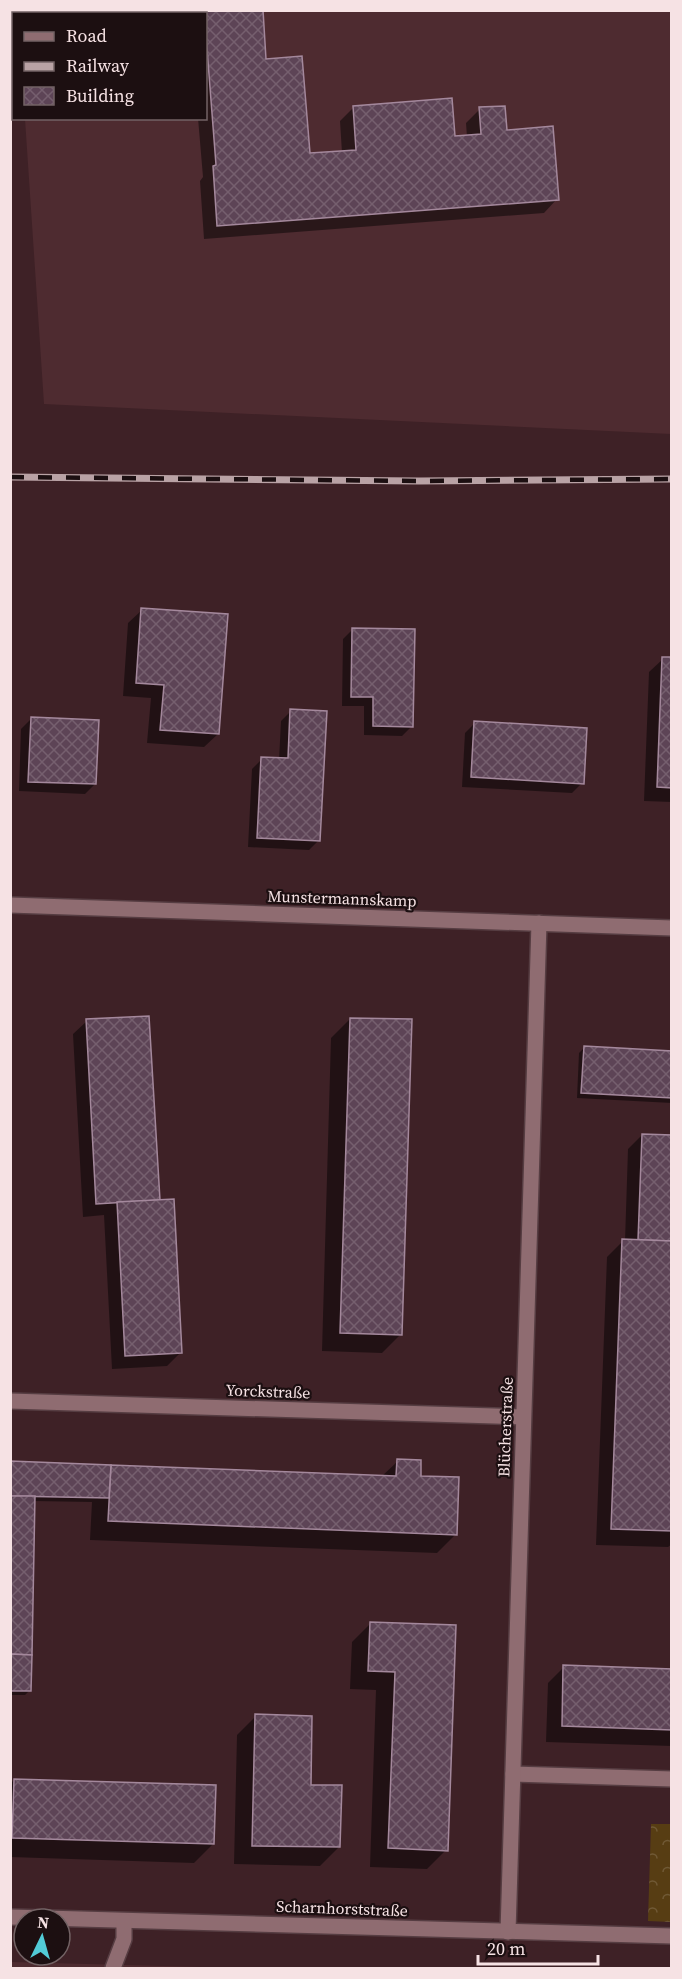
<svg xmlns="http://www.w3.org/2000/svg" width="682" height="1979" font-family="'Source Serif 4',serif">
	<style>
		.built { fill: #4e2b30 }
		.park { fill: url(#park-crowns) }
		.shadow { fill: #0007 }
		.building { fill: url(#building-cross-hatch); stroke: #a4889c; stroke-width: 1.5 }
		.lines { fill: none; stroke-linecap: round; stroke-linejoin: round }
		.minor-casing { stroke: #563d42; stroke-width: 18 }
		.tertiary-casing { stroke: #563d42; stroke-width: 18 }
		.minor { stroke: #8f6c71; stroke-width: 15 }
		.tertiary { stroke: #8f6c71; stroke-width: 15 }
		.rail-casing { stroke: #b9a2a5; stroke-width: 7 }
		.rail { stroke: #1c0f11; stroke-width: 4.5; stroke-dasharray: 14; stroke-linecap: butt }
		.labels { text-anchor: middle; stroke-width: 4.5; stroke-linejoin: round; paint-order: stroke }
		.street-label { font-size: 16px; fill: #f6e2e4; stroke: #1c0f11 }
	</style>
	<defs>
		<pattern id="park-crowns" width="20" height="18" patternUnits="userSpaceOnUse" patternTransform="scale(1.5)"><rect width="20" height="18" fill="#573d13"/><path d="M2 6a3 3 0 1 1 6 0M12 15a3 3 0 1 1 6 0" fill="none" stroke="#705935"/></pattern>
		<pattern id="building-cross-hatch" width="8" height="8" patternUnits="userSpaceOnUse" patternTransform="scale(1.5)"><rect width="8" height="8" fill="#5d4456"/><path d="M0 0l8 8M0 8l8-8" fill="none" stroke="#755f6e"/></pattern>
	</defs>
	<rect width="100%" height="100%" fill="#3e2126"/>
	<g class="built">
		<polygon points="18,11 671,11 671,434 44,404 25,119 206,118 206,14 18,14"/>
		<polygon points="11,1962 240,1968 11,1968"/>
	</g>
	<polygon class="park" points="651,1824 671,1824 671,1922 648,1921"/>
	<g class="shadow">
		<polygon points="190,10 261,10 265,60 308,155 342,153 340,121 354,107 453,138 467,137 466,123 480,109 506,132 557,199 544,213 204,239 200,181 203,177 198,118 206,118 206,14 190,14"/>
		<polygon points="142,610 218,734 204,747 147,743 151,698 123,696 128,623"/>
		<polygon points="353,629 412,726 402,736 364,735 364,706 342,706 343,639"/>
		<polygon points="663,659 672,659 672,802 644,801 649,672"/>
		<polygon points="291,711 319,840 309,850 248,847 252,769 262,759 279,760 281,721"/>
		<polygon points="31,719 95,784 85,794 19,791 21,729"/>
		<polygon points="475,723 582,783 572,793 462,787 465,733"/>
		<polygon points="350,1019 401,1334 382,1353 322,1351 331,1038"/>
		<polygon points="87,1021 158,1202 181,1352 167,1366 112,1369 104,1215 83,1217 73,1034"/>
		<polygon points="584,1048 672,1053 672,1103 577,1098 579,1053"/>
		<polygon points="642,1135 672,1136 672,1544 668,1547 596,1545 607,1257 623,1241 625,1241 628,1149"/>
		<polygon points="398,1461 419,1477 456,1534 437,1553 90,1540 92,1502 33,1501 30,1690 25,1695 10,1695 10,1462 381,1477"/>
		<polygon points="371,1623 454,1626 446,1850 427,1869 370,1867 376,1690 350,1689 352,1642"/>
		<polygon points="564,1667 672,1670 672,1746 546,1742 548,1683"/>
		<polygon points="256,1716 339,1847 320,1866 234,1864 237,1735"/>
		<polygon points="14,1780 213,1844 194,1863 10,1857 10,1784"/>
	</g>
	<g class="building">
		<polygon points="204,10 263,10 266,59 302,56 310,153 356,150 353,106 452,98 455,136 481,134 479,107 505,106 507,130 553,126 559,200 217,226 213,166 216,165"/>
		<polygon points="141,608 228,614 219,734 160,730 164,685 136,683"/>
		<polygon points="352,628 415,629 413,727 373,726 373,697 351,697"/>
		<polygon points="662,657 672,657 672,788 657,787"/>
		<polygon points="290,709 327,711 320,841 257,838 261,757 288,758"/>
		<polygon points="31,717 99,720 96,784 28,782"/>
		<polygon points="474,721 587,728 584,784 471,777"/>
		<polygon points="149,1016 160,1200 96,1204 86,1019"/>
		<polygon points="350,1018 412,1019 402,1335 340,1333"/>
		<polygon points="584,1046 672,1051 672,1098 581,1093"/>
		<polygon points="642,1134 672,1135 672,1241 638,1240"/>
		<polygon points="174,1199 182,1353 125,1356 117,1202"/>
		<polygon points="622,1239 672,1241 672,1531 611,1529"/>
		<polygon points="397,1459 421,1460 421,1476 459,1477 457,1535 108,1521 111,1465 396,1476"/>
		<polygon points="10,1461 111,1465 109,1498 10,1496"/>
		<polygon points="10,1496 35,1496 32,1655 10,1654"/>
		<polygon points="370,1622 456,1625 448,1851 388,1848 395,1672 368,1671"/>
		<polygon points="10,1654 32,1655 31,1691 10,1691"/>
		<polygon points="563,1665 672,1669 672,1730 562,1726"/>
		<polygon points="255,1714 312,1716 311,1785 342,1785 340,1847 252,1846"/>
		<polygon points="14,1779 216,1785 214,1844 12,1838"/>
	</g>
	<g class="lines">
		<defs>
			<g id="minor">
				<polyline points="10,1401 523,1417"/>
				<polyline points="513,1774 672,1779"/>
				<polyline points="10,1917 672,1936"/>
				<polyline points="508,1932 539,923"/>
				<polyline points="113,1968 124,1939 124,1921"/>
			</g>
			<polyline id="tertiary" points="10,905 672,928"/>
		</defs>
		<use href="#minor" class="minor-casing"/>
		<use href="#tertiary" class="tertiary-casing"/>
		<use href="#minor" class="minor"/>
		<use href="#tertiary" class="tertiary"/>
		<defs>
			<polyline id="rail" points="10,477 419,481 672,479"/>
		</defs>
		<use href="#rail" class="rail-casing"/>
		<use href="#rail" class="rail"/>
	</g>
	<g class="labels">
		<g class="street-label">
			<text transform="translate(342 898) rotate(2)" y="6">Munstermannskamp</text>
			<text transform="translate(268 1391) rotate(2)" y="6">Yorckstraße</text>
			<text transform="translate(505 1427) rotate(-88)" y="6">Blücherstraße</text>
			<text transform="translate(342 1908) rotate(2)" y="6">Scharnhorststraße</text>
		</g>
	</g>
	<rect width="682" height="1979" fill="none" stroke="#f6e2e4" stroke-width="24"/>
	<rect x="12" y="12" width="195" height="108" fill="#1c0f11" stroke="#736365" stroke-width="1.5"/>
	<rect x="24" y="32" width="30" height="9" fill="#8f6c71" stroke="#736365" stroke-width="1.5"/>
	<text x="66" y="42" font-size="18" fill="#f6e2e4">Road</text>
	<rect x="24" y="62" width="30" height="9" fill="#b9a2a5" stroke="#736365" stroke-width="1.5"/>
	<text x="66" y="72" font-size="18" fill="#f6e2e4">Railway</text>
	<rect x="24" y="87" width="30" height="18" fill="url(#building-cross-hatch)" stroke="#736365" stroke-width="1.5"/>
	<text x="66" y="102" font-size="18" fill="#f6e2e4">Building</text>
	<g transform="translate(42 1937) rotate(5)"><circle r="28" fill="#1c0f11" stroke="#736365" stroke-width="1.5"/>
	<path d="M0-4.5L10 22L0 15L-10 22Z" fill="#52cbd7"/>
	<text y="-9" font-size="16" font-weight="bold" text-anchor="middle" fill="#f6e2e4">N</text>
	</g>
	<path d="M478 1955v9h120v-9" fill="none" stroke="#f6e2e4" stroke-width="3"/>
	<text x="487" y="1955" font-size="18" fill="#f6e2e4" stroke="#1c0f11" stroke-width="4.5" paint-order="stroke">20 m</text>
</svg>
